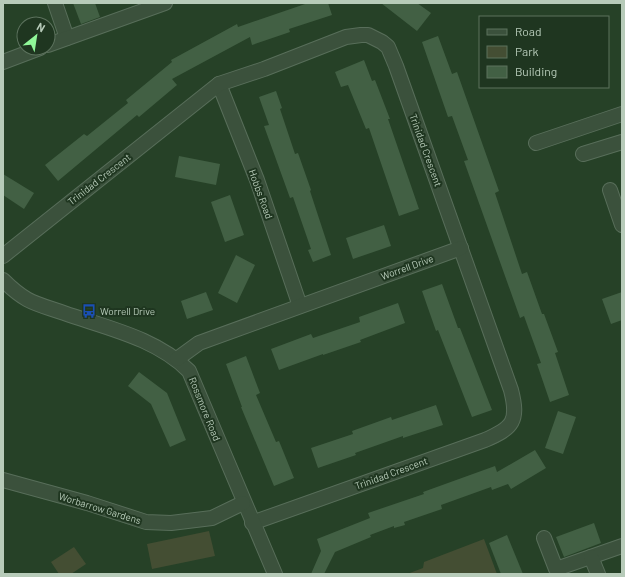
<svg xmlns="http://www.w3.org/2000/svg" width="625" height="577" font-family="Barlow,sans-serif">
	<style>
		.green { fill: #444e33 }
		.building { fill: #426044 }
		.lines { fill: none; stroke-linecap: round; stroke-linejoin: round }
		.minor-casing { stroke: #586e5a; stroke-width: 16 }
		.minor { stroke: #3b513c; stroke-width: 14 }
		.labels { text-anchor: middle; stroke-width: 4; stroke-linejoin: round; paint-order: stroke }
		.street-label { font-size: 10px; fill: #b7cbb9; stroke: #1f3620 }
		.poi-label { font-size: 10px; fill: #b7cbb9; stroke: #1f3620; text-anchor: start }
	</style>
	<rect width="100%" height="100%" fill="#264127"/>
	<g class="green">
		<polygon points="209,531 215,556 152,569 147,544"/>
		<polygon points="484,539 497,574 407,574 423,568 424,562"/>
		<polygon points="74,547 86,564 71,574 59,574 51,562"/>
	</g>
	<g class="building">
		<polygon points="73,3 95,3 100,17 81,24"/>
		<polygon points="308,3 328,3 332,15 289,29 290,32 252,45 250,37 172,79 177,85 139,117 137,115 58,181 45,165 84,134 87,136 128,103 126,100 172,62 171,60 237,24 238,27"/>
		<polygon points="381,3 417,3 431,13 417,31"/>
		<polygon points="438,36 452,74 457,72 499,191 495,193 522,274 527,272 542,314 544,314 558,352 555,353 569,395 550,402 537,364 541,363 524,316 520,318 464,161 468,160 452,116 448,117 422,42"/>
		<polygon points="364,60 372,81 375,80 390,119 388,119 419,209 399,216 369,128 366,129 348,85 341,87 335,72"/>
		<polygon points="276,91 282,108 280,109 295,154 298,153 311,190 310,191 331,255 313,262 308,250 311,249 293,197 290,198 264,126 269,125 259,97"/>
		<polygon points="179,156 220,164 216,185 175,177"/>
		<polygon points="3,174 34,193 24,209 3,195"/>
		<polygon points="230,195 244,235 225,242 211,202"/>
		<polygon points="384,225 391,246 353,259 346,238"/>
		<polygon points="236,255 255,265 237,303 218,293"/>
		<polygon points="442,284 458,328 460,328 492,410 472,417 438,330 436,331 422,291"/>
		<polygon points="206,292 213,310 187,319 181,301"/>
		<polygon points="622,292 622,320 611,324 602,299"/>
		<polygon points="398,303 405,323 360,340 361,342 323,355 323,354 279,370 271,349 311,334 313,338 360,322 359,317"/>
		<polygon points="246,356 260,393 256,395 276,442 279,441 294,478 274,486 241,407 242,407 226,364"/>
		<polygon points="139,372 167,393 186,440 170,447 151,404 128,386"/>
		<polygon points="436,405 443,425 403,438 403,436 355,453 356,455 318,468 311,448 353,434 352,431 391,417 392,420"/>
		<polygon points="558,411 576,417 563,454 545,448"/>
		<polygon points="535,450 546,468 511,489 508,484 492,490 491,487 441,505 442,509 404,522 405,525 394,528 394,526 370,535 371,537 335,552 324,574 311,574 321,551 317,539 370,518 368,513 424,494 423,492 495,466 497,472"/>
		<polygon points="594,523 601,543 564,557 556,537"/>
		<polygon points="507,535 523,574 501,574 489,543"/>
	</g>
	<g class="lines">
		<defs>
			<g id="minor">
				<polyline points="55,3 67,38"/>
				<polyline points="48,45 165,3"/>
				<polyline points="3,62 40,48"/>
				<polyline points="219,84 257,180 300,306"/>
				<polyline points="536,143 622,114"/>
				<polyline points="583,154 622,142"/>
				<polyline points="610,190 622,225"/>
				<path d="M3,256L219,84L264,69L346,37L361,35H368L382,42L388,47L396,66L511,390C519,421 513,428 485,440L252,523"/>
				<path d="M3,280C26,303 35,303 64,313C107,328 156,338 189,371L275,574"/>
				<polyline points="177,359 199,343 461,248"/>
				<polyline points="3,480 87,503 146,522 171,523 212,518 243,503"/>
				<polyline points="544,538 556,569 622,546"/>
				<polyline points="591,557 598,574"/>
			</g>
		</defs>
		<use href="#minor" class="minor-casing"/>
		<use href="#minor" class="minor"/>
	</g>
	<defs>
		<symbol id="bus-bare" viewBox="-9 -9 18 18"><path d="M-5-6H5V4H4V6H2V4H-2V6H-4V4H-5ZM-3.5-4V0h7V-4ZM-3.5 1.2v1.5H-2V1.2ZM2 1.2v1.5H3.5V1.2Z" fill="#1a4fb4" stroke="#1f3620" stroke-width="2.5" paint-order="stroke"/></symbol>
	</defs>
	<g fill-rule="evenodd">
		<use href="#bus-bare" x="79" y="301" width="20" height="20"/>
	</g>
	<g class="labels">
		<g class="street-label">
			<text transform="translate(426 150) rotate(70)" y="4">Trinidad Crescent</text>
			<text transform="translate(99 179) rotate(-38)" y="4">Trinidad Crescent</text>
			<text transform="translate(261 194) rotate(70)" y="4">Hobbs Road</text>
			<text transform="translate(407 267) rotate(-20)" y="4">Worrell Drive</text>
			<text transform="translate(205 409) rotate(68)" y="4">Rossmore Road</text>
			<text transform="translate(391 473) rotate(-20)" y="4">Trinidad Crescent</text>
			<text transform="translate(100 508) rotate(17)" y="4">Worbarrow Gardens</text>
		</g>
		<g class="poi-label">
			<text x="100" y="315">Worrell Drive</text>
		</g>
	</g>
	<rect width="625" height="577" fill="none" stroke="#b7cbb9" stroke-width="8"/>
	<rect x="479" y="16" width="130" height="72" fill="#1f3620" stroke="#5c725d"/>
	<rect x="487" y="29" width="20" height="6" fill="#3b513c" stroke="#5c725d"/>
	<text x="515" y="36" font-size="12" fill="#b7cbb9">Road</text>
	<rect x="487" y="46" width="20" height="12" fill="#444e33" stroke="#5c725d"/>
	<text x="515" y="56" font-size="12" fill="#b7cbb9">Park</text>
	<rect x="487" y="66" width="20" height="12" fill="#426044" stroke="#5c725d"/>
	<text x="515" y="76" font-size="12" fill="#b7cbb9">Building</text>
	<g transform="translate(36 36) rotate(30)"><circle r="19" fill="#1f3620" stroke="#5c725d"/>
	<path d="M0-3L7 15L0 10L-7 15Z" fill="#90f798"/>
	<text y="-6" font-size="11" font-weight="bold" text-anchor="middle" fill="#b7cbb9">N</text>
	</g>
</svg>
